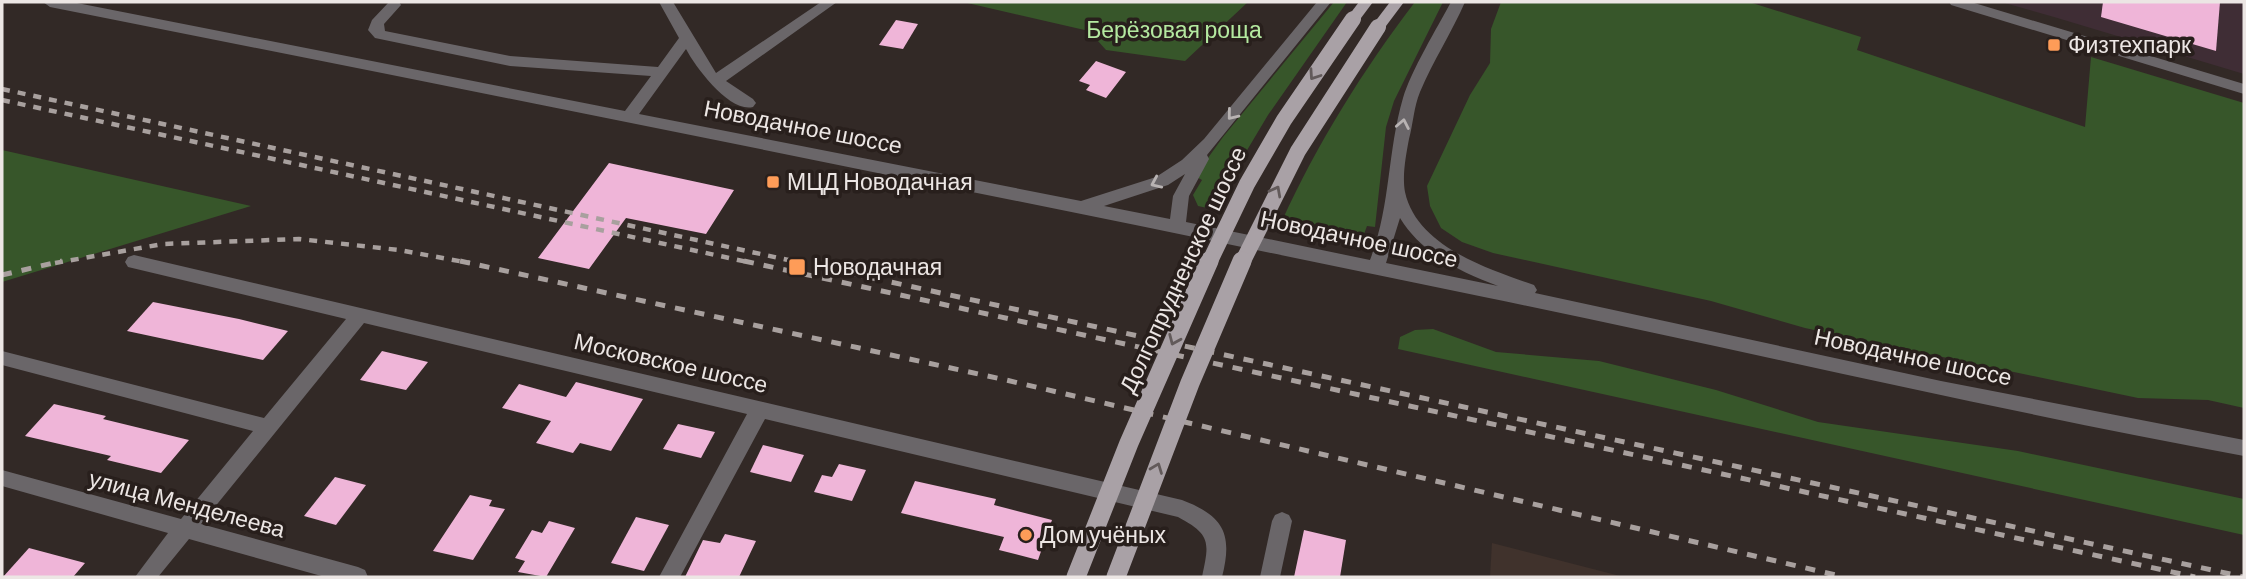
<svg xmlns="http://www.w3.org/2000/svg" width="2246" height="579" font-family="Barlow,sans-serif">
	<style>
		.commercial { fill: #3f2d35 }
		.built { fill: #40322c }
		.green { fill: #37562a }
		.building { fill: #efb5d8 }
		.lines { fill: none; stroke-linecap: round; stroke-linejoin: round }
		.minor { fill: #6a6669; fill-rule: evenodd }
		.major { fill: #a9a1a6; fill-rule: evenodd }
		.rail-far1 { stroke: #a8a09e; stroke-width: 4.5; stroke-dasharray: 8 8; stroke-linecap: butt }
		.rail { stroke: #a8a09e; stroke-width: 5; stroke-dasharray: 10 10; stroke-linecap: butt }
		.major-bridge-far1 { stroke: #a9a1a6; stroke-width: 16 }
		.major-bridge { stroke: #a9a1a6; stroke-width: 19 }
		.oneway { stroke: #625a5a }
		.oneway2 { stroke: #b8b3b3 }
		.poi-dot { fill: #fe9c58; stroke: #281f1c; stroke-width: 2.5 }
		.labels { text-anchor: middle; stroke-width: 7; stroke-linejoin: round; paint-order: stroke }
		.park-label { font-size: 23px; fill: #b4e9a0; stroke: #281f1c }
		.poi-label { font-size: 23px; fill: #ece6e4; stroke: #281f1c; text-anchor: start }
		.street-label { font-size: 23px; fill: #ece6e4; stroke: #281f1c }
	</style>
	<rect width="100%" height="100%" fill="#322926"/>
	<polygon class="commercial" points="2001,2 2244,2 2244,74 2054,17"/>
	<polygon class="built" points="1492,543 1624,577 1490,577"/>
	<g class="green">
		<polygon points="963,2 1248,2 1185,61 1106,50 1089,31"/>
		<polygon points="1334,2 1347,2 1268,115 1212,209 1198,206 1193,195 1202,180 1195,176 1223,137"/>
		<path d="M1415,2H1443L1394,101L1386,127L1375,227L1367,226L1364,234L1358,236L1282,221C1317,144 1363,70 1415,2Z"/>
		<polygon points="1501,2 1749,2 1861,37 1857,50 2085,127 2091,57 2244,103 2244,408 2208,400 2138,398 1805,328 1711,301 1493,253 1462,242 1441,228 1430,206 1427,186 1470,95 1490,63 1491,29"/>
		<polygon points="2,150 251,206 2,282"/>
		<polygon points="1433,329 1496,352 1599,361 1716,390 1818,422 2018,451 2244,499 2244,535 1398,349 1400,337 1415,330"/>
	</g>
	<g class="building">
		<polygon points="2103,2 2220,2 2216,51 2101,17"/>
		<polygon points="896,20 918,24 903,49 879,45"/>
		<polygon points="1096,61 1126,72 1106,98 1086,90 1090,85 1079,81"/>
		<polygon points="609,163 734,190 706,234 626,218 589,269 538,258"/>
		<polygon points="153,302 239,319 288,331 263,360 127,331"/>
		<polygon points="382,351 428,362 406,390 360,380"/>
		<polygon points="576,382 643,399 611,451 580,443 573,453 536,443 551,421 502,408 519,384 566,397"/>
		<polygon points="54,404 106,416 103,419 189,440 161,473 107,460 111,456 25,436"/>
		<polygon points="678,424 715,432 701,458 663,449"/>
		<polygon points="763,445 804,455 791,482 750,472"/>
		<polygon points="839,464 866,470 852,501 814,492 822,475 832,477"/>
		<polygon points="335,477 366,485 336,525 304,516"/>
		<polygon points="915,481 996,499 994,505 1052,520 1038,560 999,550 1004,537 901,513"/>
		<polygon points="470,495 492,500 489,506 505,509 473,560 433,551"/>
		<polygon points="636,517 669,525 644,571 611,563"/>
		<polygon points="549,521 575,528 546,577 518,572 525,561 515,558 532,530 542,533"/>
		<polygon points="1304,530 1346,540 1340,577 1294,577"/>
		<polygon points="725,534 756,541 739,577 685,577 703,540 720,543"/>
		<polygon points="29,548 85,563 73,577 3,577"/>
	</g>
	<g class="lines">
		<g class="minor">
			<path d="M43,2H72L625,111L651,76L510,66L375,38L368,30L372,20L389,2H399L401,5L384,24L385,31L510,56L658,67L679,38L659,2H673L716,73L821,2H837L726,81L753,99L756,103L753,107C730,113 696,68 686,49L639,114L1081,201L1156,177L1182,160L1204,139L1317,2H1331L1207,155L1209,159L1189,196L1186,222L1370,260C1391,205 1387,153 1403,98C1411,71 1437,28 1451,2H1465C1452,32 1433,61 1420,92C1414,106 1413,124 1409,139C1406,155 1402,176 1405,192C1417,247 1489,269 1534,285L1537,290L1535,293L1941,381L2244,440V456C1990,409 1738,349 1484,297C1007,198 528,102 50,7ZM1185,174L1173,196L1170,219L1104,206L1168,185ZM1400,218C1422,254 1461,272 1498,286L1386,263Z"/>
			<polygon points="1949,2 1971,2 2244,84 2244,94 1951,5"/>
			<path d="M134,255L1182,500C1224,516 1233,534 1222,577H1202C1209,543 1212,535 1178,517L765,419L680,577H659L747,414L364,323L201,524L358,567L365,570L368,577H325L189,539L158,577H135L168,533L2,486V470L181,519L253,431L2,365V351L264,418L346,319L128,267L125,262L128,257Z"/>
			<polygon points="1282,512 1289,515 1292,521 1280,577 1260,577 1272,521 1275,515"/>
		</g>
		<g class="major">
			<polygon points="1359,2 1373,2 1358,22 1348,22 1346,19"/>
			<polygon points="1390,2 1404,2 1383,30 1373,30 1371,27"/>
		</g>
		<g class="rail-far1">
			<polyline points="2,89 802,263"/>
			<polyline points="2,100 752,263"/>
			<polyline points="55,263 163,244 299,239 399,250 470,263"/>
		</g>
		<g class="rail">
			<polyline points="460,261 1006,380 1844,577"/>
			<polyline points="744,261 2195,577"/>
			<polyline points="794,261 2244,577"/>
			<polyline points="2,275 62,261"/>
		</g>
		<g class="major-bridge-far1">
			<polyline points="1209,263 1247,184 1284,120 1353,19"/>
			<polyline points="1242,263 1298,151 1378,27"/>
		</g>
		<g class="major-bridge">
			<polyline points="1076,577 1129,443 1209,261"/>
			<polyline points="1116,577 1190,383 1242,261"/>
		</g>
	</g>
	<defs><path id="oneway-chevron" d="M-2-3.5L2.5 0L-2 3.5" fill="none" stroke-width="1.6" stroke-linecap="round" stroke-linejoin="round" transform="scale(1.75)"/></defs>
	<g class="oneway">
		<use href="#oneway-chevron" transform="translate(1314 75) rotate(124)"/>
		<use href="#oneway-chevron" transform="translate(1276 191) rotate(-62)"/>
		<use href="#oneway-chevron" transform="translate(1174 340) rotate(113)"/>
		<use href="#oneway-chevron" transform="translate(1157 468) rotate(-69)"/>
	</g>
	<g class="oneway2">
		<use href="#oneway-chevron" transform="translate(1232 115) rotate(129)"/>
		<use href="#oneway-chevron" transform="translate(1403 124) rotate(-79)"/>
		<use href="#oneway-chevron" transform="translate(1156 183) rotate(156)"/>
	</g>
	<g class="poi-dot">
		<rect x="2047" y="38" width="14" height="14" rx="3.5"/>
		<rect x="766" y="175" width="14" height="14" rx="3.5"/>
		<rect x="788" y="258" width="18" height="18" rx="3.5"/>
		<circle cx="1026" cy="535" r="7"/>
	</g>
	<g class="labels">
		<g class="park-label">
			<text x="1174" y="38">Берёзовая роща</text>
		</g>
		<g class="poi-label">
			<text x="2068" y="53">Физтехпарк</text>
			<text x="787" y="190">МЦД Новодачная</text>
			<text x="813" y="275">Новодачная</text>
			<text x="1040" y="543">Дом учёных</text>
		</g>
		<g class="street-label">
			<text transform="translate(803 127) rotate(11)" y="8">Новодачное шоссе</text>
			<text transform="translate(1359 239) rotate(12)" y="8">Новодачное шоссе</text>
			<text transform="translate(1183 270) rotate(-65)" y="8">Долгопрудненское шоссе</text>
			<text transform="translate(1913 357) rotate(12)" y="8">Новодачное шоссе</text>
			<text transform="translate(671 363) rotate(13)" y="8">Московское шоссе</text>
			<text transform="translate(187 504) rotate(15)" y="8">улица Менделеева</text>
		</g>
	</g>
	<rect width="2246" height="579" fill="none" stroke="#ece6e4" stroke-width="7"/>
</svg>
